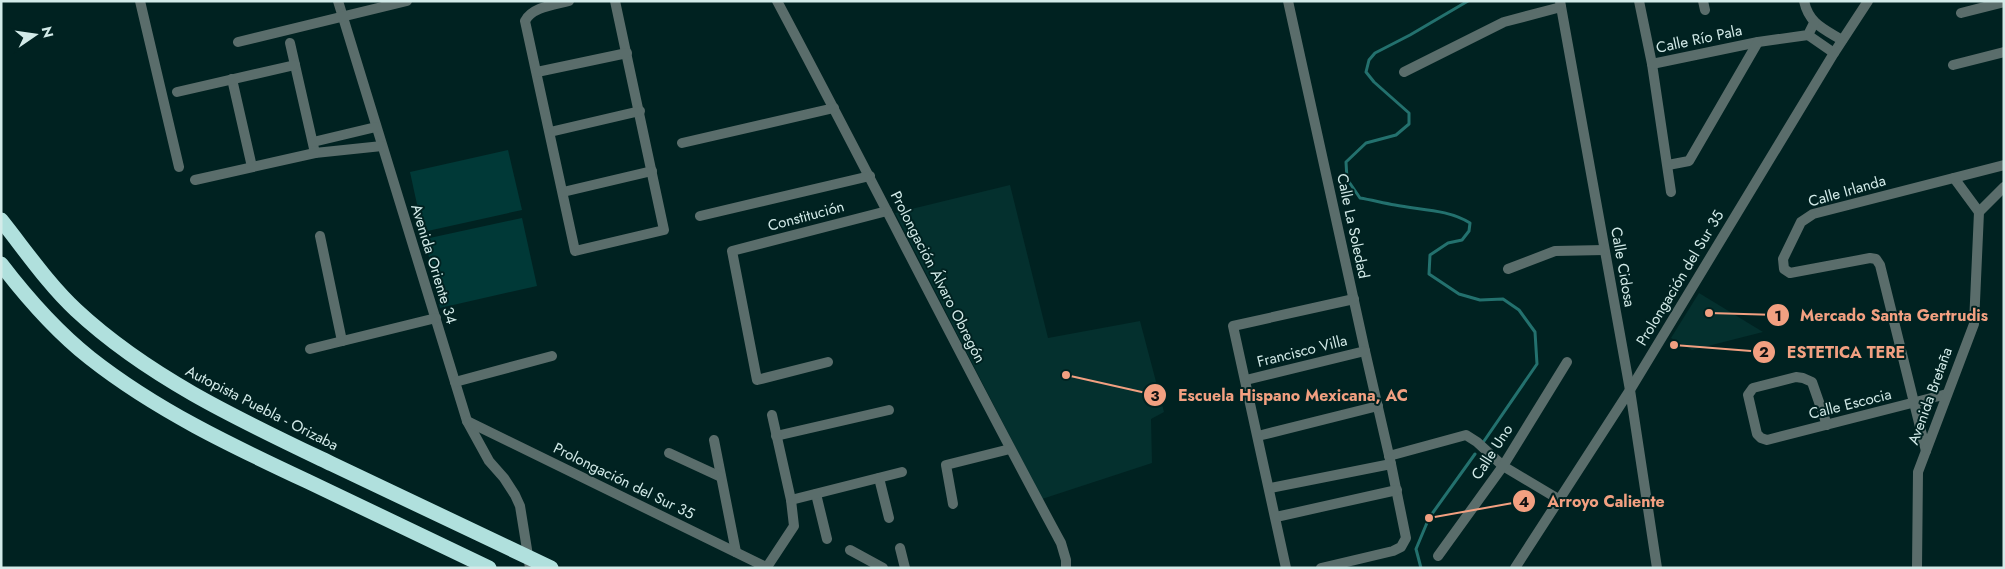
<svg xmlns="http://www.w3.org/2000/svg" width="2005" height="569" font-family="Jost,sans-serif">
	<style>
		.built { fill: #04302e }
		.grass { fill: #003937 }
		.lines { fill: none; stroke-linecap: round; stroke-linejoin: round }
		.stream { stroke: #23716e; stroke-width: 3 }
		.minor { stroke: #5a6d6b; stroke-width: 10 }
		.motorway { stroke: #b0e0dd; stroke-width: 15 }
		.labels { text-anchor: middle; stroke-width: 4; stroke-linejoin: round; paint-order: stroke }
		.street-label { font-size: 15px; fill: #d3ebe9; stroke: #002221 }
		.leader { fill: none; stroke: #f2a081; stroke-width: 2 }
		.callout-dot { fill: #f2a081; stroke: #002221; stroke-width: 2 }
		.mark-label { font-size: 15px; text-anchor: middle; font-weight: bold; fill: #111 }
		.callout-label { font-size: 16px; text-anchor: middle; font-weight: bold; fill: #f2a081; stroke: #002221; stroke-width: 4; stroke-linejoin: round; paint-order: stroke }
	</style>
	<rect width="100%" height="100%" fill="#002221"/>
	<g class="built">
		<polygon points="1010,185 1048,338 1140,321 1164,412 1151,419 1152,463 1042,499 895,213"/>
		<polygon points="1699,293 1763,332 1692,350 1671,338"/>
	</g>
	<g class="grass">
		<polygon points="508,150 522,210 423,232 410,172"/>
		<polygon points="522,218 537,286 440,308 425,239"/>
	</g>
	<g class="lines">
		<g class="stream">
			<path d="M1468,1L1410,35L1375,53L1369,60L1366,72L1374,82L1409,113V124L1396,135L1366,143L1346,162L1347,179L1360,198C1372,200 1383,203 1395,205C1419,210 1448,209 1470,223L1469,231L1462,240L1448,243L1430,255L1429,274L1459,294L1480,300L1503,299L1519,310L1535,332L1537,364L1482,444"/>
			<polyline points="1421,568 1416,549 1429,518 1475,454"/>
		</g>
		<g class="minor">
			<polyline points="140,1 179,167"/>
			<polyline points="338,1 467,421 489,461 504,478 515,495 520,506 530,568"/>
			<path d="M569,1C554,5 532,7 525,21L575,251L664,230L615,1"/>
			<path d="M777,1C873,181 964,364 1061,543L1066,560V568"/>
			<polyline points="1288,1 1365,351 1391,464 1406,538 1401,547 1393,551 1321,568"/>
			<polyline points="1560,1 1630,390 1657,568"/>
			<polyline points="1639,1 1652,64 1671,192"/>
			<polyline points="1703,1 1705,10"/>
			<path d="M1804,1C1809,24 1824,29 1842,40"/>
			<polyline points="1961,13 2004,2"/>
			<polyline points="1808,35 1834,53"/>
			<polyline points="238,42 407,1"/>
			<polyline points="290,43 315,153"/>
			<polyline points="1652,64 1758,42 1808,35 1814,23"/>
			<polyline points="1953,65 2004,52"/>
			<polyline points="537,72 627,53"/>
			<polyline points="1404,72 1504,22 1561,7"/>
			<polyline points="232,79 252,167"/>
			<polyline points="177,92 295,65"/>
			<polyline points="550,132 640,111"/>
			<polyline points="313,142 376,127"/>
			<polyline points="682,143 834,108"/>
			<polyline points="1668,165 1689,161 1758,42"/>
			<polyline points="1954,178 1979,212"/>
			<polyline points="195,180 315,153 382,146"/>
			<polyline points="563,192 652,171"/>
			<polyline points="700,216 870,176"/>
			<polyline points="320,236 342,341"/>
			<polyline points="1508,269 1555,251 1604,250"/>
			<polyline points="310,349 436,318"/>
			<polyline points="828,362 757,380 732,251 887,211"/>
			<polyline points="1246,380 1365,351"/>
			<polyline points="455,382 552,356"/>
			<polyline points="467,421 768,568"/>
			<polyline points="1827,425 1812,382 1803,378 1796,377 1753,388 1748,395 1757,434 1761,438 1767,440 1947,394"/>
			<polyline points="776,436 889,410"/>
			<polyline points="1258,436 1378,406"/>
			<polyline points="714,440 736,552"/>
			<polyline points="1926,451 1880,265 1876,259 1870,258 1790,273 1784,269 1783,259 1801,222 1813,214 2004,165"/>
			<polyline points="669,453 721,477"/>
			<polyline points="1389,456 1466,435 1477,442 1503,466 1560,500"/>
			<polyline points="879,478 889,518"/>
			<polyline points="1270,488 1391,464"/>
			<polyline points="816,494 827,539"/>
			<polyline points="791,500 902,472"/>
			<polyline points="953,504 946,465 1010,449"/>
			<polyline points="1276,517 1397,490"/>
			<polyline points="900,548 905,568"/>
			<polyline points="850,550 883,568"/>
			<polyline points="1438,556 1503,466 1567,362"/>
			<polyline points="767,567 794,526 791,500 772,415"/>
			<polyline points="1286,568 1233,326 1354,299"/>
			<polyline points="1515,568 1630,390 1834,53 1868,1"/>
			<polyline points="1917,568 1918,472 1974,324 1979,212 2004,187"/>
		</g>
		<g class="motorway">
			<path d="M1,220C25,250 48,284 76,310C149,378 242,421 332,464C405,498 478,533 551,568"/>
			<path d="M1,264C27,298 56,331 90,358C156,410 232,446 307,481C368,510 428,539 489,568"/>
		</g>
	</g>
	<g class="labels">
		<g class="street-label">
			<text transform="translate(1699 39) rotate(-12)" y="5">Calle Río Pala</text>
			<text transform="translate(1847 191) rotate(-16)" y="5">Calle Irlanda</text>
			<text transform="translate(806 216) rotate(-15)" y="5">Constitución</text>
			<text transform="translate(1353 226) rotate(78)" y="5">Calle La Soledad</text>
			<text transform="translate(434 264) rotate(73)" y="5">Avenida Oriente 34</text>
			<text transform="translate(1623 267) rotate(80)" y="5">Calle Cidosa</text>
			<text transform="translate(938 277) rotate(63)" y="5">Prolongación Álvaro Obregón</text>
			<text transform="translate(1680 278) rotate(-59)" y="5">Prolongación del Sur 35</text>
			<text transform="translate(1302 351) rotate(-14)" y="5">Francisco Villa</text>
			<text transform="translate(1930 396) rotate(-70)" y="5">Avenida Bretaña</text>
			<text transform="translate(1850 404) rotate(-14)" y="5">Calle Escocia</text>
			<text transform="translate(262 408) rotate(27)" y="5">Autopista Puebla - Orizaba</text>
			<text transform="translate(1492 452) rotate(-57)" y="5">Calle Uno</text>
			<text transform="translate(624 481) rotate(26)" y="5">Prolongación del Sur 35</text>
		</g>
	</g>
	<path class="leader" d="M1709 313L1778 315M1674 345L1764 352M1066 375L1155 395M1429 518L1524 501"/>
	<g class="callout-dot">
		<circle cx="1709" cy="313" r="5"/>
		<circle cx="1674" cy="345" r="5"/>
		<circle cx="1066" cy="375" r="5"/>
		<circle cx="1429" cy="518" r="5"/>
		<circle cx="1778" cy="315" r="12"/>
		<circle cx="1764" cy="352" r="12"/>
		<circle cx="1155" cy="395" r="12"/>
		<circle cx="1524" cy="501" r="12"/>
	</g>
	<g class="mark-label">
		<text x="1778" y="321">1</text>
		<text x="1764" y="357">2</text>
		<text x="1155" y="401">3</text>
		<text x="1524" y="507">4</text>
	</g>
	<g class="callout-label">
		<text x="1894" y="321">Mercado Santa Gertrudis</text>
		<text x="1846" y="358">ESTETICA TERE</text>
		<text x="1293" y="401">Escuela Hispano Mexicana, AC</text>
		<text x="1606" y="507">Arroyo Caliente</text>
	</g>
	<rect width="2005" height="569" fill="none" stroke="#d3ebe9" stroke-width="5"/>
	<g transform="translate(35 35) rotate(77)" stroke="#002221" stroke-width="4" paint-order="stroke">
	<path d="M0-4L9 19L0 12L-9 19Z" fill="#d3ebe9"/>
	<text y="-8" font-size="14" font-weight="bold" text-anchor="middle" fill="#d3ebe9">N</text>
	</g>
</svg>
